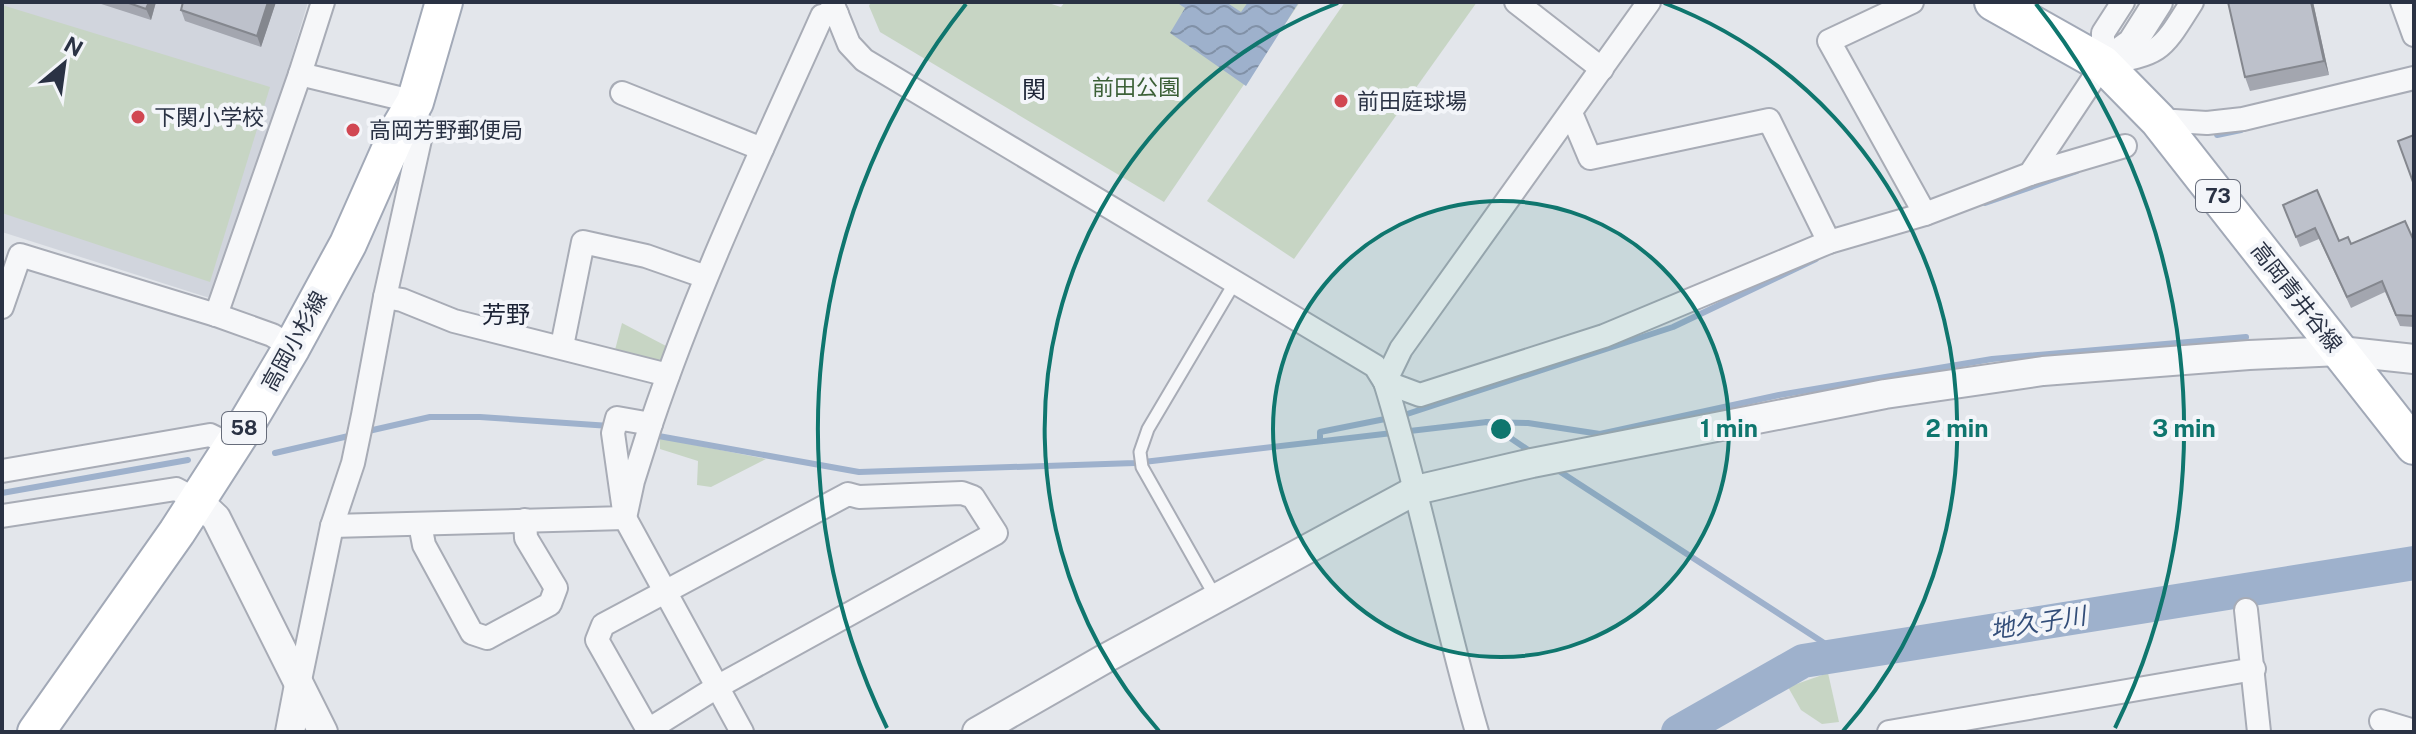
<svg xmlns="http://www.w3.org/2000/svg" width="2416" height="734" font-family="'Public Sans','Noto Sans JP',sans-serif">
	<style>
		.built { fill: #d1d5dd }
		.park { fill: #c7d5c4 }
		.water { fill: url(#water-waves) }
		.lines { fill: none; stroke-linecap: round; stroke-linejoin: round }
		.stream { stroke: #9eb1cc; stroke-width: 6 }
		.river { stroke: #9eb1cc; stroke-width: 34 }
		.service-casing { stroke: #a8acb6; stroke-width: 15 }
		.minor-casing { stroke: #a8acb6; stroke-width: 26 }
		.tertiary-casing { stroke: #a8acb6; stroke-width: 32 }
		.primary-casing { stroke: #a2a9b7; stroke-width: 40 }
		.service { stroke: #f6f7f9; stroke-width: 11 }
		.minor { stroke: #f6f7f9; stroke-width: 22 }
		.tertiary { stroke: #f6f7f9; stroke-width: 28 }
		.primary { stroke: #fff; stroke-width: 36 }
		.wall { fill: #a3a6af }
		.shaded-wall { fill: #84878e }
		.building { fill: #bdc1cb; stroke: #84878e; stroke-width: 2 }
		.ring { fill: none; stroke: #0f766e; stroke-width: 4 }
		.poi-dot { fill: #d14752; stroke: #f3f5f9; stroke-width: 3 }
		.labels { text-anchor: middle; stroke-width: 8; stroke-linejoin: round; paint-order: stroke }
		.shield { fill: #f3f5f9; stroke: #666c7a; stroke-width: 2 }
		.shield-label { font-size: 20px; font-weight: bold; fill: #2a3244 }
		.park-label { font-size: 22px; fill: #3c6037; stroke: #f3f5f9 }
		.poi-label { font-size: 22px; fill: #2a3244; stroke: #f3f5f9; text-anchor: start }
		.street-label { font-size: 22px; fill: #2a3244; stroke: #f3f5f9 }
		.neighbourhood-label { font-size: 24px; fill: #1c2335; stroke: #f3f5f9 }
		.water-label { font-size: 24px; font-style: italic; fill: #334e79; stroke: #f3f5f9 }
		.centre { fill: #0f766e; stroke: #f3f5f9; stroke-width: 4 }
		.ring-label { font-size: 24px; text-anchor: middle; font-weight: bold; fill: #0f766e; stroke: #f3f5f9; stroke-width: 8; stroke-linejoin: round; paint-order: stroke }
	</style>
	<defs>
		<pattern id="water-waves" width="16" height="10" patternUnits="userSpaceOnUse" patternTransform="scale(2)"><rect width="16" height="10" fill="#9eb1cc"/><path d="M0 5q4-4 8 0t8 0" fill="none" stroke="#8191a7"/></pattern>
	</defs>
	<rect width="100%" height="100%" fill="#e3e6eb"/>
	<polygon class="built" points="2,2 308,2 219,301 2,232"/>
	<g class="park">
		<polygon points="871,2 1045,2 1061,7 1065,2 1300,2 1164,202 880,32 869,6"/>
		<polygon points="1345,2 1477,2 1294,259 1207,201"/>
		<polygon points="2,5 270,87 210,282 2,213"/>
		<polygon points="622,323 668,347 663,359 654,361 615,350"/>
		<polygon points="660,438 664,439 766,459 711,487 697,485 698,461 660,449"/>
		<polygon points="1828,673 1839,722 1822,724 1801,710 1788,687"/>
	</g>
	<polygon class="water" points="1176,2 1226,2 1241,12 1248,2 1299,2 1246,86 1170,33 1185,8"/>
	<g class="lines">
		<g class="stream">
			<polyline points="2217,135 2241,130"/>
			<polyline points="1985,203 2077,171"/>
			<polyline points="1401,416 1673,327 1816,259"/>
			<polyline points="1487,422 1528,423 1600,434 1779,395 1992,359 2246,337"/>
			<polyline points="364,432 430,417 480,417 610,426"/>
			<polyline points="653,435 859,472 1135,463 1487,422 1534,454"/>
			<polyline points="1320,441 1320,432 1390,418"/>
			<polyline points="275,453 353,435"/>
			<polyline points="1556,469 1841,654"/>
			<polyline points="2,493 188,460"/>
		</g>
		<polyline class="river" points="1678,732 1803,661 2414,563"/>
		<defs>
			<polyline id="service" points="1215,596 1142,467 1140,452 1148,429 1235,282"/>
			<g id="minor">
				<path d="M832,2L849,44L864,60L1375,366L1385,382C1421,498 1443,616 1477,732"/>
				<polyline points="1516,2 1602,69"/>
				<polyline points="1912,2 1829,41 1925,214"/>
				<polyline points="2402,2 2414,35"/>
				<path d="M2104,63C2162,54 2161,51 2192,2"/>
				<polyline points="622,93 762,149"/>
				<polyline points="1571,113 1590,158 1769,120 1829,242"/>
				<polyline points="2158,120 2207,123 2243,119 2414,78"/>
				<polyline points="2030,174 2125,146"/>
				<polyline points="385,297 402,300 454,321 668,375"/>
				<polyline points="2,307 20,255 216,315 272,335 292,347"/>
				<polyline points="216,315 300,74 323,2"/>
				<polyline points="562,346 583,242 646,256 706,277"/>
				<polyline points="1385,382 1420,395 1604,336 1829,242 1925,214 2030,174 2103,64 2103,33 2123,2"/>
				<polyline points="1385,382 1401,349 1649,2"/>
				<polyline points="2,471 210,435 232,446"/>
				<polygon points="962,493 973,497 996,533 717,687 648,730 597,640 603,625 848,494 859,497"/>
				<polyline points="2,516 176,489 197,500"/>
				<polyline points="420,524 424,545 472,633 487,638 550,604 556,588 526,538 525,520"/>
				<polyline points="332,526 625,518 633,481 651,424"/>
				<polyline points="2246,610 2259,732"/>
				<polyline points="299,685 332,526 353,463 363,415 385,297 421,135 415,102 300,74"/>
				<polyline points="2381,721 2414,731"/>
				<path d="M742,732L625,518L613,433L617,418L651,424C698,284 762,150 822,16L837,14"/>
				<polyline points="1889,732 2254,669"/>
			</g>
			<g id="tertiary">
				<polyline points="2103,64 2132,43 2158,2"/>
				<polyline points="197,500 216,518 323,732"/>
				<polyline points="290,732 299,685"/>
				<polyline points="977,732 1106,658 1416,490 1532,463 1885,394 2043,371 2249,355 2340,351 2414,359"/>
			</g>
			<g id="primary">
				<polyline points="1993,2 2103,64 2158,120 2414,446"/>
				<polyline points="36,732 177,532 244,428 292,347 348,244 399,129 415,102 444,2"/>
			</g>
		</defs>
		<use href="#service" class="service-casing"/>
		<use href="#minor" class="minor-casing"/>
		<use href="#tertiary" class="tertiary-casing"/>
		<use href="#primary" class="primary-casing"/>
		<use href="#service" class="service"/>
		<use href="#minor" class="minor"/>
		<use href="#tertiary" class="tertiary"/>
		<use href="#primary" class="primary"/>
	</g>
	<g class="wall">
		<polygon points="95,2 156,2 151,20"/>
		<polygon points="183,2 276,2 261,47 185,21 181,10"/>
		<polygon points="2313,2 2329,75 2250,91 2245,77"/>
		<polygon points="2283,205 2339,241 2351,244 2414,241 2414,327 2400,326 2385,292 2351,308 2319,239 2300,247"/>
	</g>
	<g class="shaded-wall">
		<polygon points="149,2 156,2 151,20 146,9"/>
		<polygon points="268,2 276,2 261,47 257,36"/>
		<polygon points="2311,2 2313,2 2329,75 2324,61"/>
	</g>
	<g class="building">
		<polygon points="126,2 149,2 146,9"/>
		<polygon points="183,2 268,2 257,36 181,10"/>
		<polygon points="2228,2 2311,2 2324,61 2245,77"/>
		<polygon points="2414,135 2414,182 2413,182 2398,141"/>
		<polygon points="2317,190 2339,241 2348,237 2351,244 2405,221 2414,241 2414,316 2396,315 2382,281 2347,297 2315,228 2296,237 2283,205"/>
	</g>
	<circle cx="1501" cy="429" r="228" fill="#0f766e" fill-opacity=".12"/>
	<g class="ring">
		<circle cx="1501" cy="429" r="228"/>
		<path d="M1159 731A456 456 0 0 1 1338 3M1664 3A456 456 0 0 1 1843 731"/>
		<path d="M887 728A683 683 0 0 1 966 4M2036 4A683 683 0 0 1 2115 728"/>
	</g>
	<g class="poi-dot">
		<circle cx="1341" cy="101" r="8"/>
		<circle cx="138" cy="117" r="8"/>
		<circle cx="353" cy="130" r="8"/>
	</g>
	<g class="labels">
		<g class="shield">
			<rect x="2196" y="180" width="44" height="32" rx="6"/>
			<rect x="222" y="412" width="44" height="32" rx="6"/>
		</g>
		<g class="shield-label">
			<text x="2218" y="203">73</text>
			<text x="244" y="435">58</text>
		</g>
		<g class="park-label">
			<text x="1136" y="95">前田公園</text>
		</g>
		<g class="poi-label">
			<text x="1357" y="109">前田庭球場</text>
			<text x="154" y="125">下関小学校</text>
			<text x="369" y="138">高岡芳野郵便局</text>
		</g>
		<g class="street-label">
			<text transform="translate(2297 297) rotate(52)" y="8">高岡青井谷線</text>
			<text transform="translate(294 341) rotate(-61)" y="8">高岡小杉線</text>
		</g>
		<g class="neighbourhood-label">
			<text x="1034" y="98">関</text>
			<text x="506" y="323">芳野</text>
		</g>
		<g class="water-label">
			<text transform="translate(2038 623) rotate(-9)" y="8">地久子川</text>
		</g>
	</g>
	<circle cx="1501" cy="429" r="12" class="centre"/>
	<g class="ring-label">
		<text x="1729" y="437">1 min</text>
		<text x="1957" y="437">2 min</text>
		<text x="2184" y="437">3 min</text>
	</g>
	<rect width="2416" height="734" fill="none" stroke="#2a3244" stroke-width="8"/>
	<g transform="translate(64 64) rotate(29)" stroke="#f3f5f9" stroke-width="6" paint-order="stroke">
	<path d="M0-6L14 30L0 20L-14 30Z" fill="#2a3244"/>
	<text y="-12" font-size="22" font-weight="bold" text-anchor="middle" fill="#2a3244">N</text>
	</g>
</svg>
